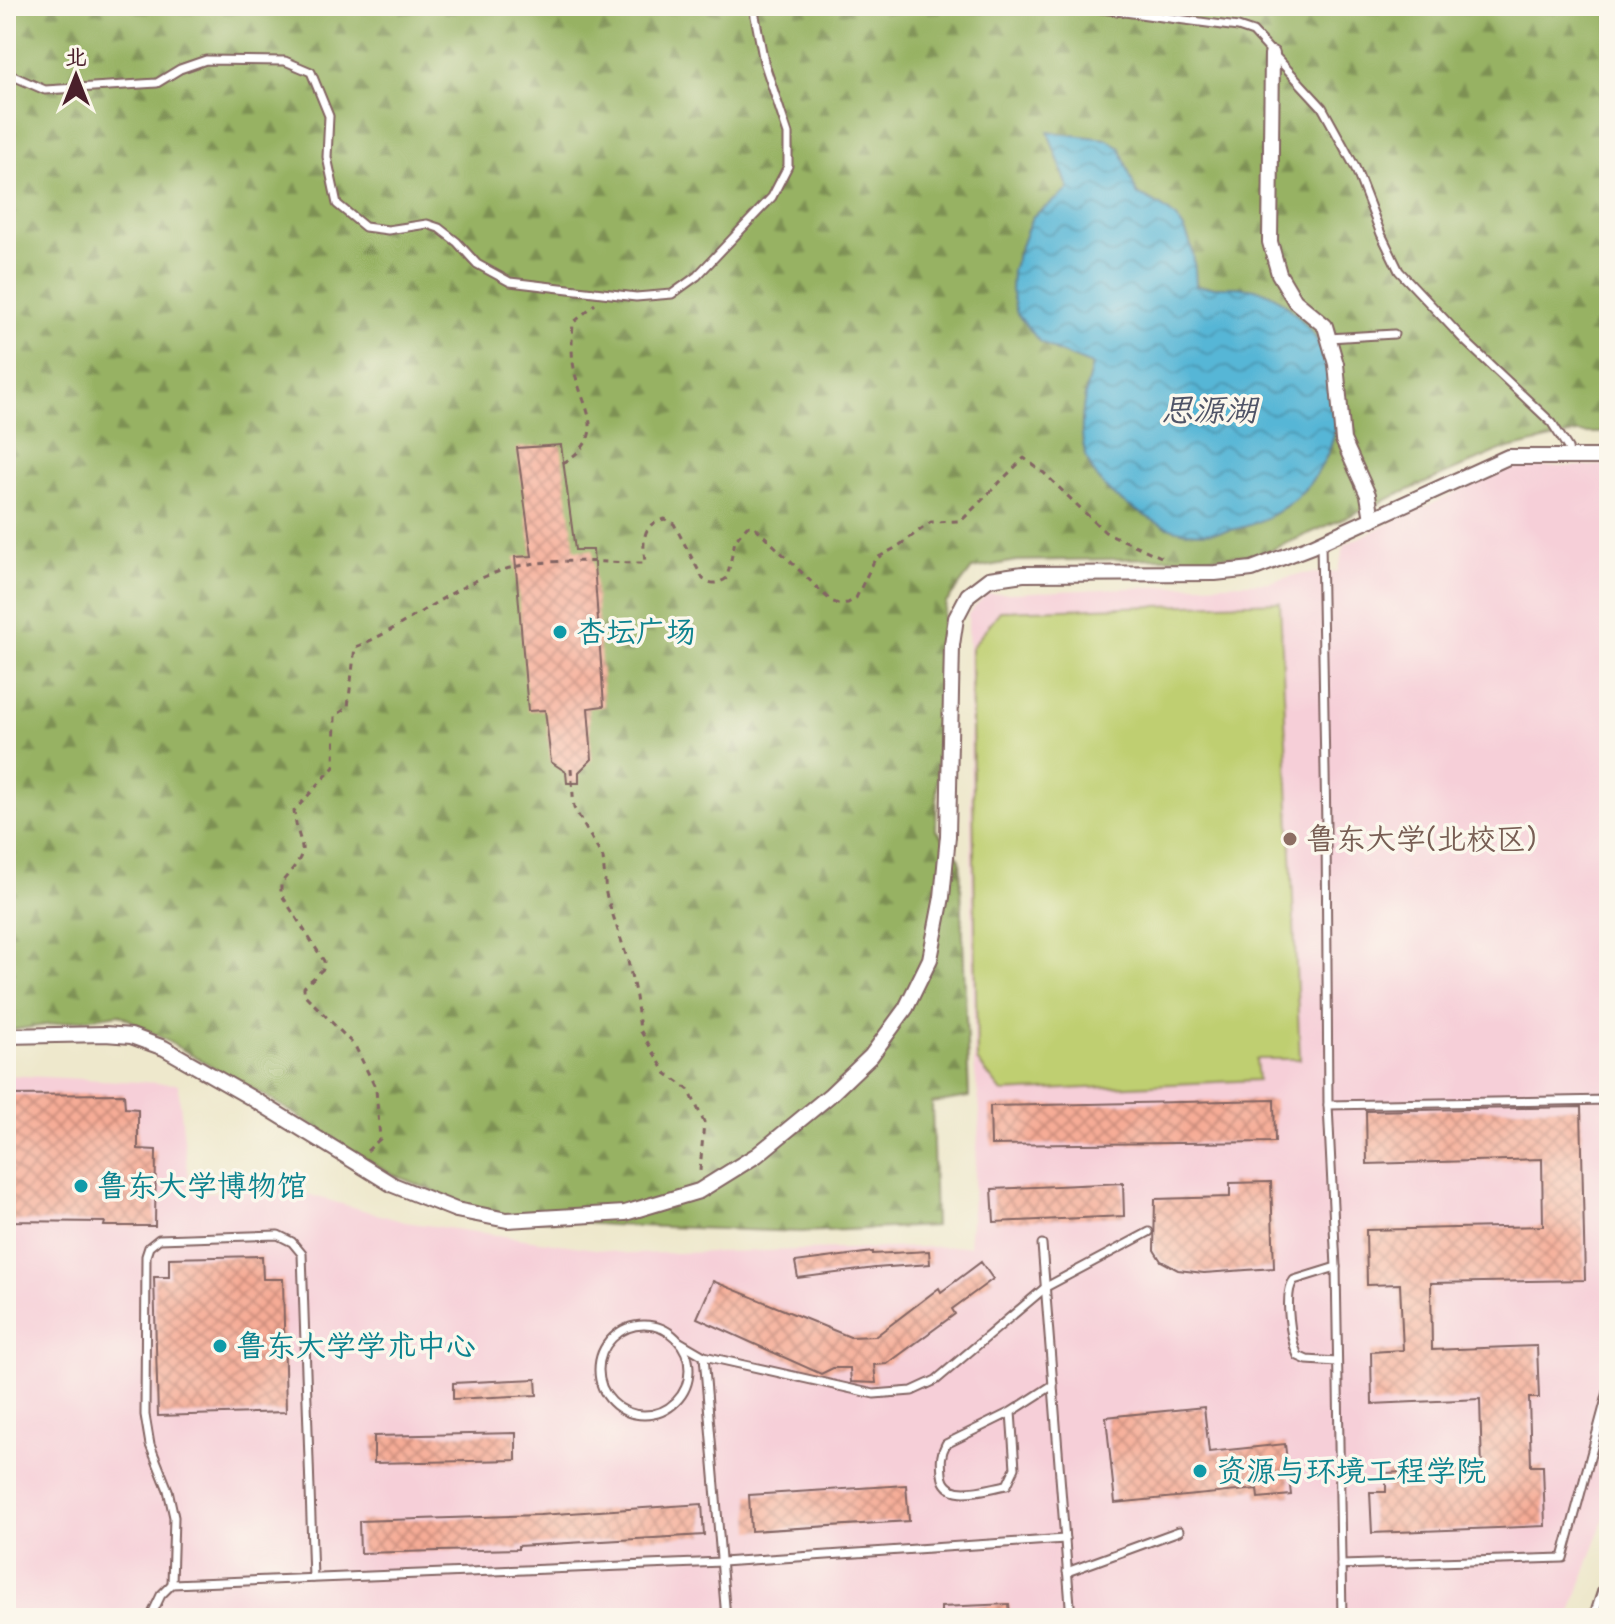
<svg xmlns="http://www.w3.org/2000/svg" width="1615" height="1624" font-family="'Patrick Hand','LXGW WenKai TC',sans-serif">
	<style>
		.built { fill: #f6cfd8 }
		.forest { fill: url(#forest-firs); stroke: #706847; stroke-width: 2 }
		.park { fill: #bfcf71; stroke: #84774e; stroke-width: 2 }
		.water { fill: url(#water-waves); stroke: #506a80; stroke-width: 2 }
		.building { fill: url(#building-cross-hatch) }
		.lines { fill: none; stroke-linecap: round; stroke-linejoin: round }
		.lane-casing { stroke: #836563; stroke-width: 11 }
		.street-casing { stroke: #836563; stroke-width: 18 }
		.path { stroke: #836563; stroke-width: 3; stroke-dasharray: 6 6; stroke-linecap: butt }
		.lane { stroke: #fff; stroke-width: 7 }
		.street { stroke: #fff; stroke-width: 14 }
		.culture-dot { fill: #0f9aa8; stroke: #fbf7ec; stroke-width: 3 }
		.education-dot { fill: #8d6e63; stroke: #fbf7ec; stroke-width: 3 }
		.labels { text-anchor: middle; stroke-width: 7; stroke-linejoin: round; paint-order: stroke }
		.culture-label { font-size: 30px; fill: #0d838f; stroke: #fbf7ec; text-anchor: start }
		.education-label { font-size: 30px; fill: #785e54; stroke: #fbf7ec; text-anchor: start }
		.water-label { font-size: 32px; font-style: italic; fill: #4f5467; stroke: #fbf7ec }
	</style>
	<defs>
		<pattern id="forest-firs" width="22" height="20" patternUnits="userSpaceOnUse" patternTransform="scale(2)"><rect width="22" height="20" fill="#97b263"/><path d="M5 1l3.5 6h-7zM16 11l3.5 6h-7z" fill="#7d9052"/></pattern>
		<pattern id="water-waves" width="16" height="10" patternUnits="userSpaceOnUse" patternTransform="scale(2)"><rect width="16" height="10" fill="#57b6d6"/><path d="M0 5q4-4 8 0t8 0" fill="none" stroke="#4a93ae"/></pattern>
		<pattern id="building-cross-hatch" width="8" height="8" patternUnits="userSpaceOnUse" patternTransform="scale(2)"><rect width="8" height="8" fill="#f6ac96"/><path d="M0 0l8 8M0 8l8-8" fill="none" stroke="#c98b7b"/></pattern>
	</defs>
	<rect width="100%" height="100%" fill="#fbf7ec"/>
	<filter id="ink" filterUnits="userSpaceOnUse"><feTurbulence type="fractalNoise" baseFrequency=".0125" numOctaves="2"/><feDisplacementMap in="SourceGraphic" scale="16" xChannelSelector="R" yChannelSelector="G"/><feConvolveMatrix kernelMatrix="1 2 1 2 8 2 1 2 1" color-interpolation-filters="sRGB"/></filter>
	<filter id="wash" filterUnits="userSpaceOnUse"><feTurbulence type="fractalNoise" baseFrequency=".006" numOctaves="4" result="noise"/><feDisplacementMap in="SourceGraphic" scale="32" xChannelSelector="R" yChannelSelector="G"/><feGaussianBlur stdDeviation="1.8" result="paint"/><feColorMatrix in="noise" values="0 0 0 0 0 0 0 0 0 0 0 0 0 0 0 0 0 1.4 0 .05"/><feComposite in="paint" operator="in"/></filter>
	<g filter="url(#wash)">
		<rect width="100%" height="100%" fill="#eee8cc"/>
		<polygon class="built" points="1609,465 1609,1504 1569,1618 6,1618 6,1075 178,1084 190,1193 286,1188 405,1222 631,1254 969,1246 980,1110 974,1065 968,614 986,594 1269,582 1300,574 1337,572 1345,544 1508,468"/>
		<polygon class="forest" points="6,6 1609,6 1609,433 1577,433 1496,452 1262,554 1212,557 1016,561 972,569 946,603 940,635 936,830 960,859 969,1097 932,1103 935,1226 801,1232 611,1225 495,1216 389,1173 272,1100 119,1014 6,1031"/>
		<polygon class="park" points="1280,602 1300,1059 1256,1059 1258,1080 1002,1092 977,1061 971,648 1000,611"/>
		<path class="water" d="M1048,132L1106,139L1120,148L1137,194C1185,214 1194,235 1196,286C1217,289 1243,284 1263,291C1282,298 1297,314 1309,329C1383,424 1301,544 1188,532C1165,530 1146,516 1127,505C1071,470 1077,420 1092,365L1057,351L1039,341L1017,314L1011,291L1012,270L1032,217L1069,190Z"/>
		<g id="blocks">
			<g class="building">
				<polygon points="561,445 575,550 593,550 604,706 588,708 592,759 579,772 579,783 567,783 566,772 551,762 545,710 528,711 515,557 532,556 517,448"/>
				<polygon points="124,1094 125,1108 138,1109 138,1149 156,1150 155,1226 104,1226 105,1222 6,1221 6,1095"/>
				<polygon points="1274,1100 1275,1142 991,1145 990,1106"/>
				<polygon points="1581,1107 1585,1280 1431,1283 1432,1350 1537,1346 1539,1398 1529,1398 1531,1466 1543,1466 1545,1526 1372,1533 1370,1492 1386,1492 1386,1473 1482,1468 1480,1399 1372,1404 1371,1352 1403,1350 1400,1284 1367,1285 1366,1230 1543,1226 1542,1159 1367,1164 1366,1111"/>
				<polygon points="1271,1182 1274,1268 1204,1273 1178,1270 1161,1261 1154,1250 1155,1199 1230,1197 1230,1183"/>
				<polygon points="1123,1183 1124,1216 994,1222 992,1189"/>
				<polygon points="929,1251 930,1264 875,1268 798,1278 795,1262 873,1252 873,1254"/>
				<polygon points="262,1256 263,1279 283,1279 286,1412 158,1416 154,1277 169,1277 169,1258"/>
				<polygon points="981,1262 993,1279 952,1309 955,1314 887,1364 874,1365 876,1383 851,1382 850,1368 833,1368 821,1374 697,1318 713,1281 850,1337 876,1336 939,1288 941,1292"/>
				<polygon points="536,1379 537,1395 453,1399 453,1383"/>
				<polygon points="1204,1407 1209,1452 1285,1444 1291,1495 1258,1498 1257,1489 1115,1503 1106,1417"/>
				<polygon points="516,1433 516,1460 374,1463 374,1436"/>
				<polygon points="906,1485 909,1521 751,1531 749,1495"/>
				<polygon points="702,1504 704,1535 518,1546 518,1549 360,1553 359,1521 540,1515"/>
				<polygon points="1009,1604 1010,1618 941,1618 941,1607"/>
			</g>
		</g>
	</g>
	<g filter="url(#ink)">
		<use href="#blocks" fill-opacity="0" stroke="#836563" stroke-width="2"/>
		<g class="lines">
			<defs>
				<g id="lane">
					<polyline points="1079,6 1238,27 1253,32 1322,107 1355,167 1381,234 1399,271 1465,341 1552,423 1568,448 1569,456"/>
					<polyline points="6,73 45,90 157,83 180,69 206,60 285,61 311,72 329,116 327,157 337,204 365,227 388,230 427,224 439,228 457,242 477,264 510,282 636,297 672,294 697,276 772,197 788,166 788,134 764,62 753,6"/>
					<polyline points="1329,338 1394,334"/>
					<polyline points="1321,542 1326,828 1328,1105 1336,1267 1342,1618"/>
					<polyline points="1328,1105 1609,1100"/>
					<polyline points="1042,1244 1071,1618"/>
					<path d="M1336,1267L1294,1280C1283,1293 1291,1341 1298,1356L1307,1360L1337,1362"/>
					<circle cx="644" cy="1370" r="45"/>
					<polyline points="680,1342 704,1356 874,1394 912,1391 936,1380 1046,1287 1149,1232"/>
					<polyline points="704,1356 726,1618"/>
					<path d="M1011,1412L1015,1468L1007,1485C987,1488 945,1504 942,1474C941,1462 940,1455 946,1444L1011,1412L1053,1385"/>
					<polyline points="1341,1565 1563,1558 1609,1388"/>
					<polyline points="1067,1572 1179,1531"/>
					<polyline points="172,1584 174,1517 168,1490 150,1445 145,1415 146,1256 149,1247 159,1239 278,1235 292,1242 302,1254 313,1578"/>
					<polyline points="150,1618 161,1595 172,1584 722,1562 1065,1539"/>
					<polyline points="1593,1618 1609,1569"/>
				</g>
				<g id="street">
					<polyline points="1272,54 1270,242 1279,274 1295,301 1325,326 1336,364 1343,440 1368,495 1372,519"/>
					<polyline points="6,1036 105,1034 131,1036 164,1048 255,1100 393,1185 456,1210 507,1220 625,1213 699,1191 757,1155 829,1096 871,1056 906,1008 930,959 942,897 948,836 952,645 956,618 968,595 989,579 1023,574 1215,573 1252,569 1312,546 1508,457 1609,457"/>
				</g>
			</defs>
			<use href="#lane" class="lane-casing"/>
			<use href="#street" class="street-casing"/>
			<g class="path">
				<path d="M563,463C612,433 581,409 574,368C571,353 572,338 573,323L595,304"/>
				<polyline points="571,768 574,808 603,858 606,894 628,961 636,997 640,1030 666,1073 689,1090 704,1122 700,1171"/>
				<path d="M367,1151L380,1139L376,1089L355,1046L304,994V987L323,969L324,961L281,894V883C315,843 299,855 294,811L334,767L335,716L348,707L355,647C407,627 449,587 503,570C547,556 599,563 645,563C643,542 641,523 665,519L674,524L703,579C712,585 718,584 727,578L735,541L747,526L755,527L831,601L838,604L848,603L856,598L875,559L897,547L931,522L961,521L1024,458L1044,473L1105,532L1161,557"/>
			</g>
			<use href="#lane" class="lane"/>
			<use href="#street" class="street"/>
		</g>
	</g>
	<g class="culture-dot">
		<circle cx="560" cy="632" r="8"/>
		<circle cx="81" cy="1186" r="8"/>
		<circle cx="220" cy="1346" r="8"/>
		<circle cx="1200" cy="1471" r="8"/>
	</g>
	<circle class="education-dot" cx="1290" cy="839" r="8"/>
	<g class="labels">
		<g class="culture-label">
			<text x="576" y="642">杏坛广场</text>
			<text x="97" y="1196">鲁东大学博物馆</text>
			<text x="236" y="1356">鲁东大学学术中心</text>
			<text x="1216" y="1481">资源与环境工程学院</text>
		</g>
		<g class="education-label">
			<text x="1306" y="849">鲁东大学(北校区)</text>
		</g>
		<g class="water-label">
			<text x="1209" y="421">思源湖</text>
		</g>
	</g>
	<rect width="1615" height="1624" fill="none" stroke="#fbf7ec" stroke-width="32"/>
	<g transform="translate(76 76)" stroke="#fbf7ec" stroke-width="6" paint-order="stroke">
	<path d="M0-6L14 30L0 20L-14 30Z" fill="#4a1f2b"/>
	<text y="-12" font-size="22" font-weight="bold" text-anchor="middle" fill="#4a1f2b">北</text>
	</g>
</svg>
